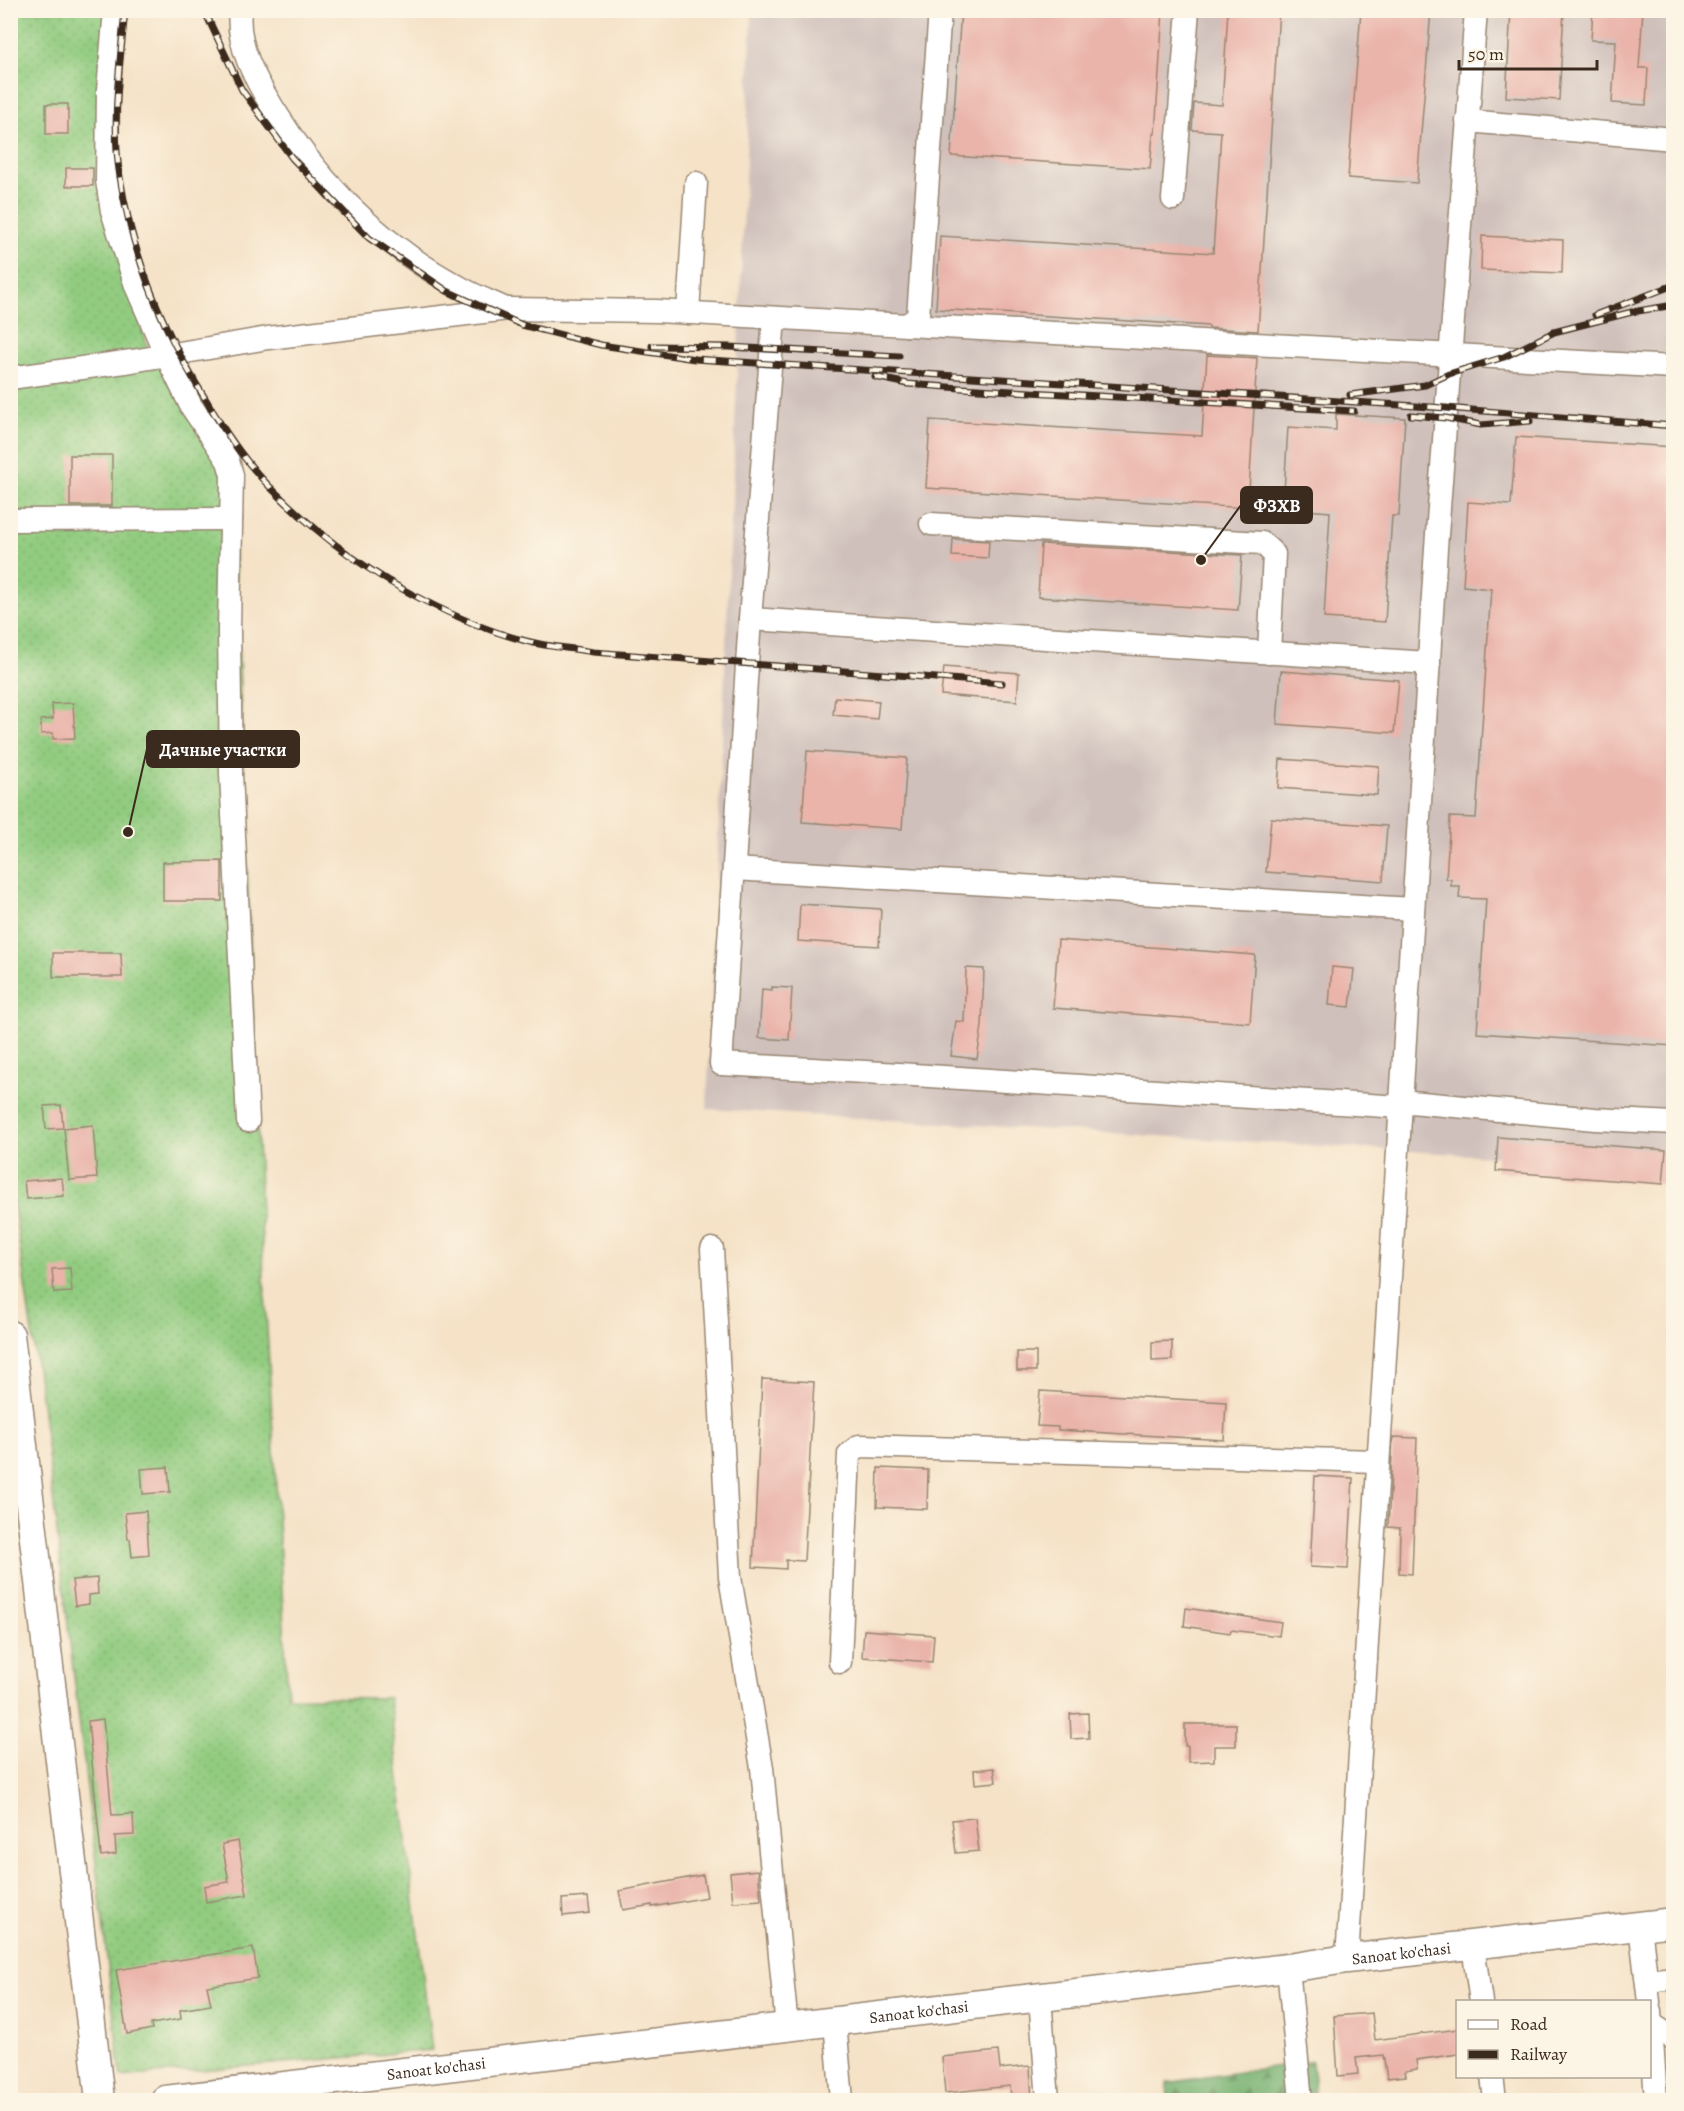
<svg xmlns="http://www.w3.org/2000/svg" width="1684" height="2111" font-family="Alegreya,serif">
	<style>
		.industrial { fill: #cfc0bb }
		.forest { fill: url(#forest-firs); stroke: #586d46; stroke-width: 1.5 }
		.garden { fill: url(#garden-dots); stroke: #667b4f; stroke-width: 1.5 }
		.building { fill: #eab4aa }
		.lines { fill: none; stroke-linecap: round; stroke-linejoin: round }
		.minor-casing { stroke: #988672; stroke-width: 25 }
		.major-casing { stroke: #988672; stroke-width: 31 }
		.minor { stroke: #fff; stroke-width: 22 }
		.major { stroke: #fff; stroke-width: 28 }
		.rail-casing { stroke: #3b2a1e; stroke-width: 7 }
		.rail { stroke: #fcf5e5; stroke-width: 4.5; stroke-dasharray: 14; stroke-linecap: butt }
		.labels { text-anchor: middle; stroke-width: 6; stroke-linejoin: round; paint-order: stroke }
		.street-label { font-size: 16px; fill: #3b2a1e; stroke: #fcf5e5 }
		.leader { fill: none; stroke: #3b2a1e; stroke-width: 2 }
		.callout-dot { fill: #3b2a1e; stroke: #fcf5e5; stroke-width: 2 }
		.callout { fill: #3b2a1e; stroke: #3b2a1e; stroke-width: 2 }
		.callout-label { font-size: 18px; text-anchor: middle; font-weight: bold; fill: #fff }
	</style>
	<defs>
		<pattern id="forest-firs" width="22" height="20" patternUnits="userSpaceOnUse" patternTransform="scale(1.5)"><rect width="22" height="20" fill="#75b06e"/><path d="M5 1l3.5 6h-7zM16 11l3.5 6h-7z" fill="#618f5a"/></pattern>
		<pattern id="garden-dots" width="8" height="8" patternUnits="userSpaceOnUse" patternTransform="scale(1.5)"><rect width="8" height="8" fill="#92cc80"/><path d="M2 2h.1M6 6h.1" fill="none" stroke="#7faf6e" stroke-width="1.8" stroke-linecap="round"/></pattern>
	</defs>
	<rect width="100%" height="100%" fill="#fcf5e5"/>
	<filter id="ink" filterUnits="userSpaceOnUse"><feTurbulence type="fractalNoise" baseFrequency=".0167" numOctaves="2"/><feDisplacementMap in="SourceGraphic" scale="12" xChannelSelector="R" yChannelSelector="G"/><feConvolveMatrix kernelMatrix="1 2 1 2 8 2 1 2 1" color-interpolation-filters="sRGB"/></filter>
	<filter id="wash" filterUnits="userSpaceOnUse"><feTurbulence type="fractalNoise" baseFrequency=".008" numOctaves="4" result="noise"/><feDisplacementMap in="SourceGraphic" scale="24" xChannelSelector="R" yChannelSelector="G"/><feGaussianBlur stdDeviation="1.35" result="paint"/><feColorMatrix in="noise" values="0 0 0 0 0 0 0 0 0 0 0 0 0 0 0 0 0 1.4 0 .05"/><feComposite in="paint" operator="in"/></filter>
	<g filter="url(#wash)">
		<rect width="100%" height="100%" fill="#f5e2c7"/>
		<g class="industrial">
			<polygon points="752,11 1673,11 1673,1167 707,1109"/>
			<polygon points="1668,1969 1673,1969 1673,2100 1665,2039"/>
		</g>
		<polygon class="forest" points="1312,2061 1316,2100 1168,2100 1167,2083"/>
		<polygon class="garden" points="10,11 109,11 104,202 148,348 232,486 262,1241 288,1697 389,1698 432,2050 121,2077 42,1404 10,1179"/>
		<g id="blocks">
			<g class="building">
				<polygon points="961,10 1163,10 1155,134 1153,134 1150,169 951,156"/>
				<polygon points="1228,10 1279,10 1258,331 1209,328 1209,326 936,309 940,236 1213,253 1221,132 1192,130 1194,103 1222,105"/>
				<polygon points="1361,10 1431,10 1417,183 1348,178"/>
				<polygon points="1511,10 1564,10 1559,100 1506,97"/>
				<polygon points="1593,10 1643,10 1639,68 1648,68 1646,105 1612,103 1616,41 1591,40"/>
				<rect x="46" y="104" width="22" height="30"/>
				<rect x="66" y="168" width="27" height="18"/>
				<polygon points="1482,236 1563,240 1562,273 1481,270"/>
				<polygon points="1207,355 1257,358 1248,508 926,488 930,420 1202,436"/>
				<polygon points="1336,414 1405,418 1399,516 1392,516 1385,622 1324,618 1330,512 1283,508 1288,427 1336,430"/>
				<polygon points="1516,437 1674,447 1674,1046 1477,1033 1486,899 1459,898 1460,886 1451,886 1451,879 1446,879 1450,817 1476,818 1491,589 1463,586 1468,502 1511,505"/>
				<rect x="70" y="455" width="42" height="51"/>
				<polygon points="953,539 989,541 988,558 952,556"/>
				<polygon points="1041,544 1242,555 1238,610 1038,597"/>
				<polygon points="944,667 1019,673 1017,701 941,695"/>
				<polygon points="1281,671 1399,680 1394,733 1277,724"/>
				<polygon points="835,697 879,701 877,719 833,715"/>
				<polygon points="73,703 75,738 53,739 53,733 41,734 41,720 53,719 52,704"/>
				<polygon points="807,751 907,758 902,829 802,822"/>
				<polygon points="1280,759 1379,766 1377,795 1278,788"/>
				<polygon points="1271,818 1387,826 1383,881 1266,872"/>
				<polygon points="222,861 222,901 163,901 163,862"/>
				<polygon points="800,904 881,909 879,946 798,941"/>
				<polygon points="1058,940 1255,955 1250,1023 1053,1008"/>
				<polygon points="53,953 121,953 122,977 53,977"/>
				<polygon points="1332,967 1354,969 1350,1007 1329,1005"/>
				<polygon points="966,968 984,969 982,1026 977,1059 951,1056 956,1021 964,1022"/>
				<polygon points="772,987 792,988 789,1040 759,1038 762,989 772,990"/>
				<polygon points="61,1105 63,1128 46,1129 44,1106"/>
				<polygon points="93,1125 97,1178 69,1180 64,1128"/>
				<polygon points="1498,1137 1666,1150 1663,1184 1496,1171"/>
				<polygon points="62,1178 64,1196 26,1199 24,1181"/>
				<polygon points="70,1268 72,1292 54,1293 52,1269"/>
				<polygon points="1172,1341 1172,1360 1152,1361 1152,1342"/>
				<rect x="1017" y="1352" width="19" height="19"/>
				<polygon points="762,1379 814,1382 804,1561 786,1560 786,1569 753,1567"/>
				<polygon points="1040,1391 1226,1402 1224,1440 1058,1430 1058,1427 1037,1426"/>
				<polygon points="1393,1437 1417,1438 1412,1574 1399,1573 1400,1528 1388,1527"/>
				<polygon points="168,1467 170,1492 143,1494 141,1469"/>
				<polygon points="878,1468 928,1470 927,1509 877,1507"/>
				<polygon points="1315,1476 1353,1478 1348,1569 1310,1567"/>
				<polygon points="146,1511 149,1555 132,1557 130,1539 128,1539 125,1513"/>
				<polygon points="97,1578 98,1594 89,1595 89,1604 75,1606 72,1580"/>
				<polygon points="1186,1608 1281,1622 1279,1636 1231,1630 1230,1633 1184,1626"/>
				<polygon points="864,1630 934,1635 932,1662 862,1657"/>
				<polygon points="1088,1713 1089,1738 1071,1739 1070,1714"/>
				<polygon points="103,1719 112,1815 133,1814 134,1835 115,1836 116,1854 101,1856 88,1721"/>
				<polygon points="1185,1724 1236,1724 1236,1746 1214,1746 1214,1761 1188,1762 1188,1746 1185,1746"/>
				<polygon points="994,1768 996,1782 975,1784 974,1770"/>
				<polygon points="975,1818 979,1851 956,1853 952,1820"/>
				<polygon points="238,1841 247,1895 206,1902 204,1886 229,1882 222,1844"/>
				<polygon points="758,1870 761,1900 733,1902 730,1873"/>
				<polygon points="703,1875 707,1897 652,1907 652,1905 623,1910 619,1891"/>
				<polygon points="588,1897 590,1913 563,1916 562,1899"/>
				<polygon points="253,1948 258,1978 207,1986 211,2005 180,2010 181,2019 151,2024 152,2029 127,2034 116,1970"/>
				<polygon points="1372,2013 1375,2040 1458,2029 1458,2054 1416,2060 1417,2069 1405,2071 1406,2076 1387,2078 1383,2055 1356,2058 1358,2074 1338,2076 1334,2016"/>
				<polygon points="998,2051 1000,2069 1030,2066 1032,2100 1011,2100 1010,2086 945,2093 942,2057"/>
			</g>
		</g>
	</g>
	<g filter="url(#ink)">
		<use href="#blocks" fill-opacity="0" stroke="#988672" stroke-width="1.5"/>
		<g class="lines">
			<defs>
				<g id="minor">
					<polyline points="115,10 108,90 107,181 112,211 136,286 166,355 191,406 228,461 232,475 229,630 231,774 248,1121"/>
					<path d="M240,10C236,45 255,79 273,108C320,185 380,245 461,288C475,296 491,302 506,309"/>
					<polyline points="1467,121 1674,139"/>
					<polyline points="1173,199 1188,10"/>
					<polyline points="688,313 696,183"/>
					<polyline points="774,318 750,619 721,1064 883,1073 1400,1107"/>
					<polyline points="907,325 1674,367"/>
					<polyline points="10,378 132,361 268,338 508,309 657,311 907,325 918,317 940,10"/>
					<polyline points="10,520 231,519"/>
					<polyline points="931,524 1262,543 1274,554 1269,653"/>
					<polyline points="750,619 1429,663"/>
					<polyline points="734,869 1413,909"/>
					<polyline points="1400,1101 1595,1119 1674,1123"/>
					<polyline points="712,1249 730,1577 762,1768 787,2028"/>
					<polyline points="840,1662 849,1454 859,1446 1377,1461"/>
					<polyline points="1640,1926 1649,2002"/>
					<polyline points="1473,1946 1481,2002"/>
					<polyline points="1347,1959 1436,548 1476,10"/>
					<polyline points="1288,1968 1301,2100"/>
					<polyline points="1647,1981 1674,1978"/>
					<polyline points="1040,1998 1048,2100"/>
					<polyline points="1650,2011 1656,2100"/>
					<polyline points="835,2023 842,2100"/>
					<polyline points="1650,2023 1674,2039"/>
					<polyline points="1492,2076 1495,2100"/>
				</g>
				<g id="major">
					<polyline points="10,1335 100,2100"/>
					<path id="s1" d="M165,2100L1288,1968L1347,1959L1674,1922"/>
				</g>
			</defs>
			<use href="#minor" class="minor-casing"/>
			<use href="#major" class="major-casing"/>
			<use href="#minor" class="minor"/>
			<use href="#major" class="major"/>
			<defs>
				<g id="rail">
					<path d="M125,10C120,65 111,123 120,177C133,259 164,334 208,403C225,432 245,462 270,487C315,532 364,570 421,599C454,616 490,632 526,641C548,647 571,648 593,652L1002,683"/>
					<polyline points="204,10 242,90 292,158 369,238 447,291 522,325 601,345 695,359 1446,408 1674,426"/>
					<polyline points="1595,315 1674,285"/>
					<polyline points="652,346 729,347 899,356"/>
					<polyline points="875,377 908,384 961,388 1354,411"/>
					<polyline points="1350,395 1425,385 1449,374 1504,357 1554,332 1632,312 1674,305"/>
					<polyline points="1411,415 1446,418 1481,425 1530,421"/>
				</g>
			</defs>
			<use href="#rail" class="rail-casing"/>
			<use href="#rail" class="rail"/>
		</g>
	</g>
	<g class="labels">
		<g class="street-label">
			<text dy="6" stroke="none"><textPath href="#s1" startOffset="1245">Sanoat ko'chasi</textPath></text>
			<text dy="6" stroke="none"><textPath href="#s1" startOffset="759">Sanoat ko'chasi</textPath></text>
			<text dy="6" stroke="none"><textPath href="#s1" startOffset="273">Sanoat ko'chasi</textPath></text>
		</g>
	</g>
	<path class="leader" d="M1201 560L1241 505M128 832L147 749"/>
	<g class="callout-dot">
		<circle cx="1201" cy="560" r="6"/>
		<circle cx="128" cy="832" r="6"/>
	</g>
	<g class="callout">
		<rect x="1241" y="487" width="71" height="36" rx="6"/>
		<rect x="147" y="731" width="152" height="36" rx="6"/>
	</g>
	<g class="callout-label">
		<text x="1277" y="512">ФЗХВ</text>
		<text x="223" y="756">Дачные участки</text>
	</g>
	<rect width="1684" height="2111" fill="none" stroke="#fcf5e5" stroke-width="36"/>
	<rect x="1456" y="2000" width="195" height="78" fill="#fcf5e5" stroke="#afa495" stroke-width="1.5"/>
	<rect x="1468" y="2020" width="30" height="9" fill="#ffffff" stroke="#afa495" stroke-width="1.5"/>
	<text x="1510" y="2030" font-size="18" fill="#3b2a1e">Road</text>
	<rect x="1468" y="2050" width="30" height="9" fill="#3b2a1e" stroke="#afa495" stroke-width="1.5"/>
	<text x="1510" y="2060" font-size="18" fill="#3b2a1e">Railway</text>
	<path d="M1459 60v9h138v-9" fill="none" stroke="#3b2a1e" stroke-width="3"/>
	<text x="1468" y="60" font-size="18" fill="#3b2a1e" stroke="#fcf5e5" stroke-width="4.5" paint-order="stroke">50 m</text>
</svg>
